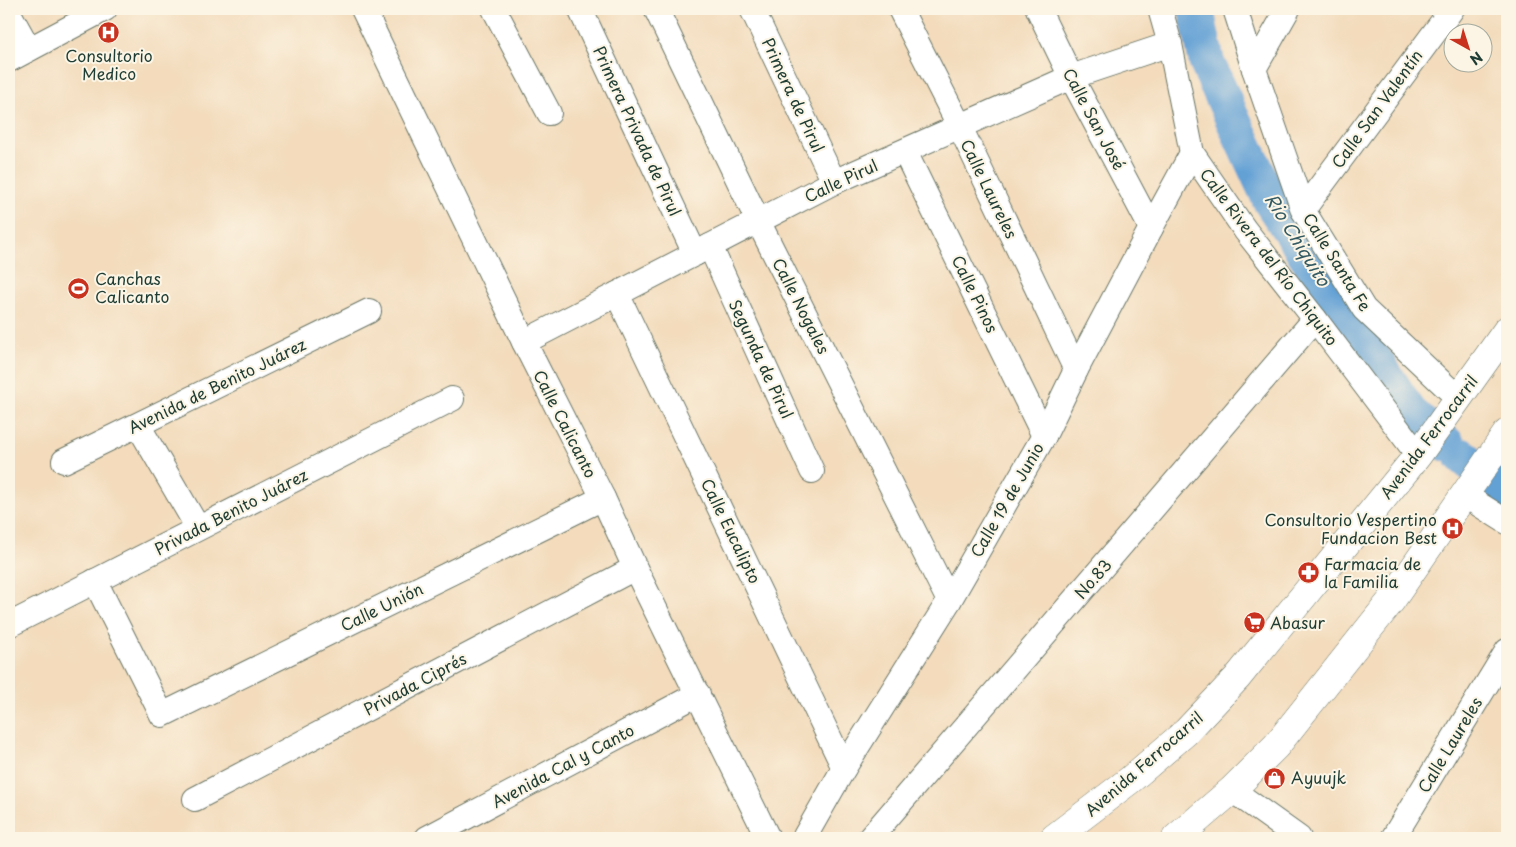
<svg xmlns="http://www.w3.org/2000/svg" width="1516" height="847" font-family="'Playpen Sans',sans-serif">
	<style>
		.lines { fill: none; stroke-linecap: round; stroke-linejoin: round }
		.river { stroke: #64a1d5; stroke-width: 36 }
		.street-casing { stroke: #697464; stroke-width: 26 }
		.secondary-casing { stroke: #697464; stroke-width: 29 }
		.street { stroke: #fff; stroke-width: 24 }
		.secondary { stroke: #fff; stroke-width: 28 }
		.labels { text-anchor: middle; stroke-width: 4; stroke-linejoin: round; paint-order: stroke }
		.poi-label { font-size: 16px; fill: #1f3d34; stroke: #fcf5e5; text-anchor: start }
		.street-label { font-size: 16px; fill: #1f3d34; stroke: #fcf5e5 }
		.water-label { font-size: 18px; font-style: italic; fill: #345b64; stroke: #fcf5e5 }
	</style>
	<rect width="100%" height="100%" fill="#fcf5e5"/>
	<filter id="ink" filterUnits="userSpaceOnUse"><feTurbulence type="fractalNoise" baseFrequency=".02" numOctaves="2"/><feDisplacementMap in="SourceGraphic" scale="10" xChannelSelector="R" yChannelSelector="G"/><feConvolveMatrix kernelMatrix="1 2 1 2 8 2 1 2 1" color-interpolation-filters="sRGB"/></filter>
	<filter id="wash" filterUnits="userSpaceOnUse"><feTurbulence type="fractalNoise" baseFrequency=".0096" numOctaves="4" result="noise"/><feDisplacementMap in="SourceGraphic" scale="20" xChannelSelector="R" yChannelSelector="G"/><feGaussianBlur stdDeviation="1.12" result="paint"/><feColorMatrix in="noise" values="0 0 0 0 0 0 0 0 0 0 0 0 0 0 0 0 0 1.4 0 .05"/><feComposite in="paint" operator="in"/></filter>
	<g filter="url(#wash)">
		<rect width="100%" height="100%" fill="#f3dbbc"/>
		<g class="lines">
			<g class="river">
				<polyline points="1196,9 1207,63 1271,202 1410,413 1447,444"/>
				<polyline points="1462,456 1507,494"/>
			</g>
		</g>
	</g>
	<g filter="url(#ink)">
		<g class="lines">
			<defs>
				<g id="street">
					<polyline points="363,9 524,342 603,498 635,568 768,838"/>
					<polyline points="494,9 549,113"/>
					<polyline points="580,9 695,254"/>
					<polyline points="656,9 758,221 949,601"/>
					<polyline points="752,9 834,182"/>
					<polyline points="900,9 960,127 1076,370"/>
					<polyline points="1038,9 1071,77 1151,228"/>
					<polyline points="1160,9 1170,44 1192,153 1245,230 1315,319 1418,455"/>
					<polyline points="1235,9 1254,69 1303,210 1364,309 1459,399"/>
					<polyline points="9,13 29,49"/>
					<polyline points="9,60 105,9"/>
					<polyline points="1254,69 1288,9"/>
					<polyline points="905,152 1044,436"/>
					<polyline points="1303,210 1452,9"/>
					<polyline points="710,246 812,471"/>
					<polyline points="617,294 844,768"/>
					<polyline points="524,342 834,182 1071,77 1170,44"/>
					<polyline points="138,425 198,528"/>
					<polyline points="64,461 369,311"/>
					<polyline points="1464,495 1507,522"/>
					<polyline points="95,581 162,715 603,498"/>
					<polyline points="9,625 452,399"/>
					<polyline points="1232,790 1299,838"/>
					<polyline points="195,799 635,568"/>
					<polyline points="427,838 698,694"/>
					<polyline points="804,838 844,768 949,601 1044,436 1076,370 1151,228 1192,153"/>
					<polyline points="870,838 1315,319"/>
					<polyline points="1393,838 1507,651"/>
				</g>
				<g id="secondary">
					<polyline points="1054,838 1130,780 1186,732 1237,678 1418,455 1507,330"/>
					<polyline points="1176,838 1232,790 1276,746 1391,601 1507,433"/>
				</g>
			</defs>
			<use href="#street" class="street-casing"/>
			<use href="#secondary" class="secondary-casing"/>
			<use href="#street" class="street"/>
			<use href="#secondary" class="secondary"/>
		</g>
	</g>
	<defs>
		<symbol id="hospital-disc" viewBox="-11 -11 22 22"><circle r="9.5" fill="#c8321e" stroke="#fcf5e5"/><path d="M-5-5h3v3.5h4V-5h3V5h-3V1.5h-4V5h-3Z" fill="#fff"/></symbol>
		<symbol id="stadium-disc" viewBox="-11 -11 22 22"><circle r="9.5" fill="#c8321e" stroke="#fcf5e5"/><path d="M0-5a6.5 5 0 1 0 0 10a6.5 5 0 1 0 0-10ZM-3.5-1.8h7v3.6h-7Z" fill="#fff"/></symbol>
		<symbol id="pharmacy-disc" viewBox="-11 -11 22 22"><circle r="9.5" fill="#c8321e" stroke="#fcf5e5"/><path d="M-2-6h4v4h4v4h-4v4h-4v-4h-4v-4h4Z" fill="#fff"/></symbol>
		<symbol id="supermarket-disc" viewBox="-11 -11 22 22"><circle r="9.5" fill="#c8321e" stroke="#fcf5e5"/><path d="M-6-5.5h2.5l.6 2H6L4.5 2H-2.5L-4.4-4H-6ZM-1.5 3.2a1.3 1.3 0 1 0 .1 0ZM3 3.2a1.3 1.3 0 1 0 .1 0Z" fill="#fff"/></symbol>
		<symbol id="shop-disc" viewBox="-11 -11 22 22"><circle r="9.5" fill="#c8321e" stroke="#fcf5e5"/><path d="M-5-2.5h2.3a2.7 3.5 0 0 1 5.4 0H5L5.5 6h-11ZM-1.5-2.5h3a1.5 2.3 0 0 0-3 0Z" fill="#fff"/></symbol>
	</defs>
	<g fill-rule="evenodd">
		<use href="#hospital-disc" x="96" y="20" width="25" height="25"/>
		<use href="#stadium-disc" x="66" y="276" width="25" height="25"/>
		<use href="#hospital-disc" x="1440" y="516" width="25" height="25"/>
		<use href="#pharmacy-disc" x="1296" y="560" width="25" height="25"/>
		<use href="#supermarket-disc" x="1242" y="610" width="25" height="25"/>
		<use href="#shop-disc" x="1262" y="766" width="25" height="25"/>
	</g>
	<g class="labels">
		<g class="poi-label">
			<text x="109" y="62" text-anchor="middle">Consultorio<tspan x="109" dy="18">Medico</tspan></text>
			<text x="95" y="285">Canchas<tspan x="95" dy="18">Calicanto</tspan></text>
			<text x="1437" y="526" text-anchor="end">Consultorio Vespertino<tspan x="1437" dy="18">Fundacion Best</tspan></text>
			<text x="1324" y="570">Farmacia de<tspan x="1324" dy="18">la Familia</tspan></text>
			<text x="1270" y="629">Abasur</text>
			<text x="1291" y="784">Ayuujk</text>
		</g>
		<g class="street-label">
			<text transform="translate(793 95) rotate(65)" y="6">Primera de Pirul</text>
			<text transform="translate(1377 109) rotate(-54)" y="6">Calle San Valentín</text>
			<text transform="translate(1094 119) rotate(62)" y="6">Calle San José</text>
			<text transform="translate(637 131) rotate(65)" y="6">Primera Privada de Pirul</text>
			<text transform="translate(841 181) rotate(-25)" y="6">Calle Pirul</text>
			<text transform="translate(989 189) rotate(64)" y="6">Calle Laureles</text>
			<text transform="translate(1269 257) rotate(53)" y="6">Calle Rivera del Río Chiquito</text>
			<text transform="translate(1337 262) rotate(58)" y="6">Calle Santa Fe</text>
			<text transform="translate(975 294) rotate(64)" y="6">Calle Pinos</text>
			<text transform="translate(801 306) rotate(63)" y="6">Calle Nogales</text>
			<text transform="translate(761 359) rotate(65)" y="6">Segunda de Pirul</text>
			<text transform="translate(217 386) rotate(-26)" y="6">Avenida de Benito Juárez</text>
			<text transform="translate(565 424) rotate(63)" y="6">Calle Calicanto</text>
			<text transform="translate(1429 437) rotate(-53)" y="6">Avenida Ferrocarril</text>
			<text transform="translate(1007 500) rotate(-60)" y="6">Calle 19 de Junio</text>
			<text transform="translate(231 512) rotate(-27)" y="6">Privada Benito Juárez</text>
			<text transform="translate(731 531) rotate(64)" y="6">Calle Eucalipto</text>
			<text transform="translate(1093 579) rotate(-49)" y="6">No.83</text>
			<text transform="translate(382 607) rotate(-26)" y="6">Calle Unión</text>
			<text transform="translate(415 684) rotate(-28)" y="6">Privada Ciprés</text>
			<text transform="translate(1450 745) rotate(-59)" y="6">Calle Laureles</text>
			<text transform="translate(1144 764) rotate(-41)" y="6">Avenida Ferrocarril</text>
			<text transform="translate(563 766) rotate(-28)" y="6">Avenida Cal y Canto</text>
		</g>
		<g class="water-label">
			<text transform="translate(1297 240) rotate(58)" y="6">Rio Chiquito</text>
		</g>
	</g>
	<rect width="1516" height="847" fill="none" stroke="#fcf5e5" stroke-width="30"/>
	<g transform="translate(1468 48) rotate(141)"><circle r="24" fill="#fcf5e5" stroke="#a4ab9e"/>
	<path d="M0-4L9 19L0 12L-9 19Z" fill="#c8321e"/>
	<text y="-8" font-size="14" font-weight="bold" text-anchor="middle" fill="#1f3d34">N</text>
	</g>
</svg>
